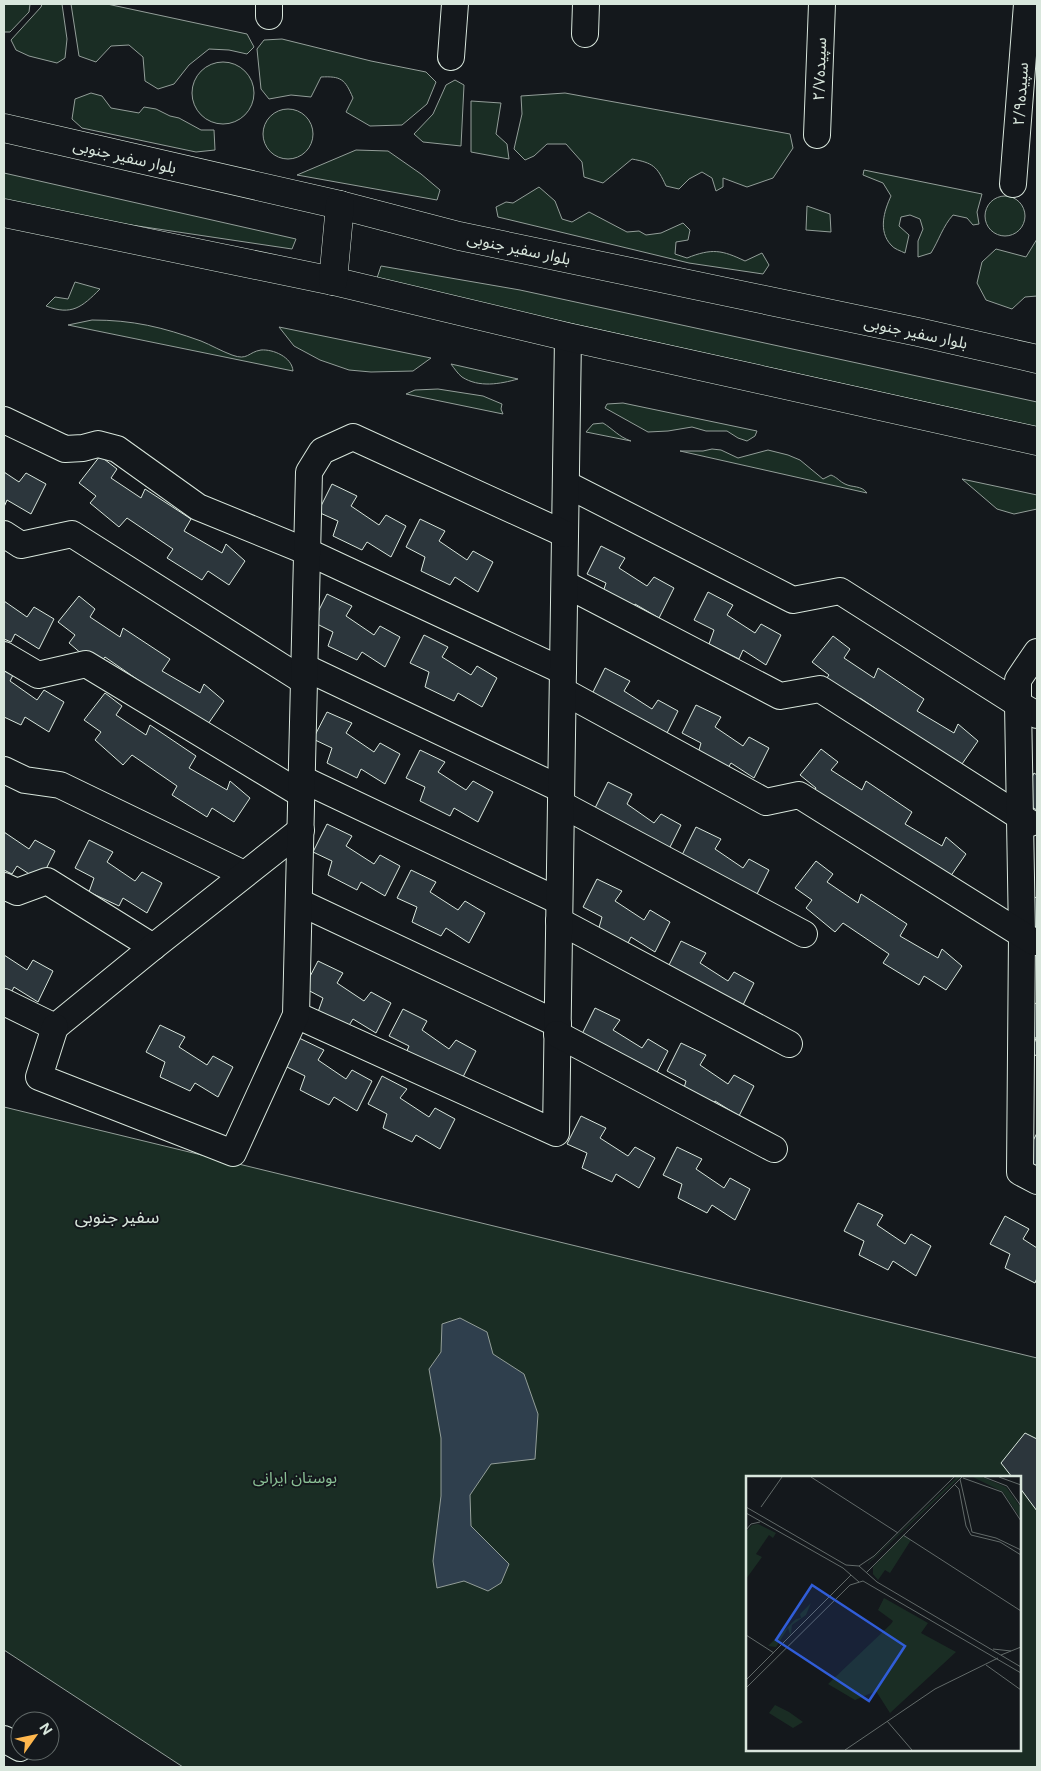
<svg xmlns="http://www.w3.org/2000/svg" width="1041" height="1771" font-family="'Public Sans','Noto Sans Arabic',sans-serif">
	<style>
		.green { fill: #1a2d24; stroke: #939e99; fill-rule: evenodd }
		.water { fill: #2f3f4d; stroke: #939e99 }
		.building { fill: #2c363c; stroke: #d8e6dc }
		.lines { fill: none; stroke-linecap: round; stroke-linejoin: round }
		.street-casing { stroke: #d8e6dc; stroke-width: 28 }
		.secondary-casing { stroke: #d8e6dc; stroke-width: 29 }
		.street { stroke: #14181c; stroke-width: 26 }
		.secondary { stroke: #14181c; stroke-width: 28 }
		.labels { text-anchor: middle; stroke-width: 4; stroke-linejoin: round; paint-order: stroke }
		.street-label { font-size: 16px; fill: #d8e6dc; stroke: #14181c }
		.park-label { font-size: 16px; fill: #8ac095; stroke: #14181c }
		.neighbourhood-label { font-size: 18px; fill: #d8e6dc; stroke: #14181c }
		.inset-road { fill: none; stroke: #626a69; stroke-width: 1 }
		.view { fill: #305dd8; fill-opacity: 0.15; stroke: #305dd8; stroke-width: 2.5 }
		.inset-edge { fill: none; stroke: #d8e6dc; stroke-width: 2.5 }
	</style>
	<rect width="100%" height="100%" fill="#14181c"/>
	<g class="green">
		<polygon points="4,4 30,4 29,12 10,32 4,32"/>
		<polygon points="42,4 62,4 67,39 65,58 57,63 29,56 16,50 11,40 41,7"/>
		<polygon points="71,4 107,4 247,34 254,47 247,54 229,50 209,49 189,65 174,84 158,89 145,81 143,57 129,45 111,46 96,62 79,56"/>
		<path d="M282,39L371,61L426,72L436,82L427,104L402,125L370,126L346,112L353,98C345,79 341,76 321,77L311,97L291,95L269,99L261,89L257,49L264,40Z"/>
		<circle cx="223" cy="93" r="31"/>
		<polygon points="455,80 464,85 461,146 423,142 414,134 433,114 446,85"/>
		<polygon points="91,93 102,96 111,108 139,113 144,107 156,109 170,116 179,118 201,130 214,130 215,150 196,152 82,128 72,119 75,99"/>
		<path d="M565,93L790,134L793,148L773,178L747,187L723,178V187L716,191L712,178L702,172L689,179L679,189L666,186C657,166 653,163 632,159L603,183L584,177L582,162L566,144H547L534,156L525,160L514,149L522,114L521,96Z"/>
		<polygon points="471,101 501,103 496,134 507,144 509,159 471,152"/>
		<circle cx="288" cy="134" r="25"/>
		<polygon points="356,150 388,151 421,174 440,190 437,200 297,175"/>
		<path d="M864,170L982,194L977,212L979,224L973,225L967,218L953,215C943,226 939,240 931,253L918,257V241L923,229L920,219L910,215L901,217L899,226L909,235L905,253C901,251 894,249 891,245C878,231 884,211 891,196L883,183L863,175Z"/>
		<polygon points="4,173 296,239 292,249 64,215 4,200"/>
		<path d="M539,187L555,201L562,219L572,222L589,212L627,232L639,231L646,235L661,233L683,223L690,230L688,240L676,242L675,254L687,258C712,248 722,250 745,261L762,253L769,265L763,274L689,263L498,217L496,207L506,202L513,203Z"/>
		<circle cx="1005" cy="216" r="20"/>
		<polygon points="807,206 830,214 831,232 806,230"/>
		<polygon points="1037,239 1037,296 1025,297 1012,309 986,300 977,283 982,262 996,249 1026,257"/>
		<polygon points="381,266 520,290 1037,402 1037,427 533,315 377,278"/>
		<path d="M75,282L100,289C82,307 72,316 46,306L55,297L68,299Z"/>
		<path d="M92,320C133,320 162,327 201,341C211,345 221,351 232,355C248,361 248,352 261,350C273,349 292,357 293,371L68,325Z"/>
		<polygon points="279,327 431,358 413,371 371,372 349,370 320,360 294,346"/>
		<path d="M451,364L518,379C500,384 479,388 462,377C458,374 454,368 451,364Z"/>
		<polygon points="438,389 483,396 502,404 501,409 503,414 406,394 415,390"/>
		<polygon points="623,403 757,431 755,436 747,441 738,438 727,431 706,431 692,427 668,431 648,432 605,408 607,404"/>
		<path d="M603,423C613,429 619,437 631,441L586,432L593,424Z"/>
		<path d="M712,449L721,450L738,458L768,450L788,455L800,460L823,479L831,475C838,478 839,481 845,484C853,488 861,485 867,493L680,451H703Z"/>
		<polygon points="962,479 1037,495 1037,509 1014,514 997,509"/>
		<path d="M4,1107L1037,1358V1767H183L4,1650ZM747,1477H1020V1750H747Z"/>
	</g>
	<polygon class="water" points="460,1318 487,1332 493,1354 524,1374 538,1414 535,1459 491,1464 470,1495 471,1526 509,1564 501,1583 488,1591 464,1581 437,1588 433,1561 441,1496 441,1438 429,1369 441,1352 442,1324"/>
	<g class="building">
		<polygon points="100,456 117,469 111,478 141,498 145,489 191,519 184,531 222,553 226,544 245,561 229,585 208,571 202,580 167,558 173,549 127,518 119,527 90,503 96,496 79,483"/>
		<polygon points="4,472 19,482 26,473 46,484 31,514 7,500 4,507"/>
		<polygon points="332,484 357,496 351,506 379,525 386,515 406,526 391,557 367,542 362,550 333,536 338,521 318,512"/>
		<polygon points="420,519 445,531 439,541 467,560 473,551 493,562 478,592 455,577 450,585 421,571 425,557 406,547"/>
		<polygon points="601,546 625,558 619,568 647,586 654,577 674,588 659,618 635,604 631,612 601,598 606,583 587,574"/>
		<polygon points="708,592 733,605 727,615 755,633 761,624 781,635 766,665 743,650 739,659 709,644 714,630 694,620"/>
		<polygon points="327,594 352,606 346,616 374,635 380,626 400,637 385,667 362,652 357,660 328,646 333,632 313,622"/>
		<polygon points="79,596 95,609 90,617 120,637 123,628 170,659 162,671 200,693 204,684 224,701 208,724 151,689 105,657 97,667 69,643 75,635 58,622"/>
		<polygon points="4,601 27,617 34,607 54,619 39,649 15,634 11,642 4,639"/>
		<polygon points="424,635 448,647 442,657 471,675 477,666 497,678 482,707 458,693 454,701 425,687 429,672 410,663"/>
		<polygon points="833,636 850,649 844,658 874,678 878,668 924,699 917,711 954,733 958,724 978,741 962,764 906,729 860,698 852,708 823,683 829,675 812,662"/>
		<polygon points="4,666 15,671 10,681 37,700 44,690 64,702 49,732 25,717 21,725 4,717"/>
		<polygon points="605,668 630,681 624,691 652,709 658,700 678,711 663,741 591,696"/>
		<polygon points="105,693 122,706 116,715 146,735 150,725 196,756 189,768 227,790 230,781 250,798 234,822 212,808 207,817 172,795 177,786 132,755 123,765 95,740 101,732 84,720"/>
		<polygon points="696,705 721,717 715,727 743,746 749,737 769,748 754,778 731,763 726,771 697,757 701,743 682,733"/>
		<polygon points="327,712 352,723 346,733 374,752 380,743 400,754 385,784 361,769 357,778 327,763 332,748 313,739"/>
		<polygon points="821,749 838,762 831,770 862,790 866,781 912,812 905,824 942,846 946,837 966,854 950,877 811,796 816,788 800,775"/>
		<polygon points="420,750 445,762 438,772 466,790 473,781 493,792 478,822 454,808 450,816 420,801 425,787 406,778"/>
		<polygon points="1034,773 1037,775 1037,810 1020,801"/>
		<polygon points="608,782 632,794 627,804 654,823 661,814 681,825 666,855 594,810"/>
		<polygon points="327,824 352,836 346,846 374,864 380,855 400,866 385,896 361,882 357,890 328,875 332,861 313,852"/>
		<polygon points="696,827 721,839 715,849 743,868 749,859 769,870 754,900 682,855"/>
		<polygon points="4,832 29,849 35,840 55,851 40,881 17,866 12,874 4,870"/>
		<polygon points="89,840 113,852 107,862 135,881 142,872 162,883 147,913 123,898 119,906 89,892 94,878 75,868"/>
		<polygon points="816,861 833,874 827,882 858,903 861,894 907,924 900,936 938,958 942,949 962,966 946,990 924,976 919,985 883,963 889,954 843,923 835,932 806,908 812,900 795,888"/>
		<polygon points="411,870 436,882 430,892 458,910 465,901 485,913 469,943 446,928 441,936 412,922 417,907 397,898"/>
		<polygon points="597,879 622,891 615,901 644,920 650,910 670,922 655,952 631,937 627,945 598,931 602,917 583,907"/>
		<polygon points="1032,896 1037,898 1037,933 1018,924"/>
		<polygon points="681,941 706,953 700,963 728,981 734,972 754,983 739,1013 667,969"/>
		<polygon points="4,955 27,970 33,960 53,971 38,1002 14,987 10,995 4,992"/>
		<polygon points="318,961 343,973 337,983 364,1001 371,992 391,1003 376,1033 353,1019 348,1027 318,1012 323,998 304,988"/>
		<polygon points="1030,1001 1037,1004 1037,1056 1031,1053 1036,1038 1016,1029"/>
		<polygon points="595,1008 620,1020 613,1030 642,1048 648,1039 668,1051 653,1080 581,1036"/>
		<polygon points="403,1009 427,1021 422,1030 449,1049 456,1040 476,1051 461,1081 403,1060 409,1046 389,1036"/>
		<polygon points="160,1025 185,1037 179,1047 207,1065 213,1056 233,1067 218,1097 195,1083 190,1091 160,1077 165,1062 146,1052"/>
		<polygon points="299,1038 324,1050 318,1060 346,1079 352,1070 372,1081 357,1111 334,1097 329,1105 300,1090 305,1076 285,1066"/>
		<polygon points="681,1043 706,1055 700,1065 728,1084 734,1075 754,1086 739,1116 715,1101 711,1109 682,1095 686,1081 667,1071"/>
		<polygon points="382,1076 407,1089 400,1098 429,1117 435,1108 455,1119 440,1149 416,1135 412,1142 383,1128 387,1114 368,1104"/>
		<polygon points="581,1116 606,1128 600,1138 628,1156 635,1147 655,1158 639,1188 616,1174 612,1182 582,1168 587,1153 567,1144"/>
		<polygon points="1037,1133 1037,1166 1023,1160"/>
		<polygon points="677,1147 702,1159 696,1169 724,1188 730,1178 750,1189 735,1220 712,1205 707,1213 678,1198 682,1184 663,1175"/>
		<polygon points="858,1203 883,1215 877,1225 905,1244 911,1234 931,1246 916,1276 893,1261 888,1270 859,1255 864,1241 844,1231"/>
		<polygon points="1005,1216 1029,1229 1023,1239 1037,1248 1037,1278 1035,1283 1005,1268 1010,1254 990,1244"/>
		<polygon points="1025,1433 1037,1439 1037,1511 1020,1488 1020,1477 1012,1477 1001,1463"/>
	</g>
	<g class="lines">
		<defs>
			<g id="street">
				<polyline points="269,16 269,4"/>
				<polyline points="585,34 586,4"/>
				<polyline points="451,57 455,4"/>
				<polyline points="817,135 822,4"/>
				<polyline points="1013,184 1027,4"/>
				<polyline points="4,420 65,449 83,448 98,444 117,449 198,507 308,552 563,671"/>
				<polyline points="566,484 793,600 840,591 1018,704 1037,715"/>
				<polyline points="4,534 21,545 72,534 304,681"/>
				<polyline points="565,584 780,696 820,689 1030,823"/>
				<polyline points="1037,652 1018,680 1018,704 1022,935 1020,1172 1037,1181"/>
				<polyline points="4,655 38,675 86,664 301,794"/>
				<polyline points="304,667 561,789"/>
				<polyline points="563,691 766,802 799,795 1034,942"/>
				<polyline points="4,770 25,780 60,785 244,874"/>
				<polyline points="302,779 559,901"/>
				<polyline points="561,804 804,934"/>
				<polyline points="4,886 17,892 47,881 153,947"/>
				<polyline points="299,902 558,1024"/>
				<polyline points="559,921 789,1044"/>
				<polyline points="4,1002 55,1027 153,947 301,830"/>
				<polyline points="296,1015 556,1133 568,337"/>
				<polyline points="55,1027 39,1077 233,1153 296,1015 309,472 322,451 353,437 565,534"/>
				<polyline points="557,1034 774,1149"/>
				<polyline points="4,1739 20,1748"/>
			</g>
			<g id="secondary">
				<polyline points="4,128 340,205 459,236 918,332 1037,359"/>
				<polyline points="4,213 333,281 568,337 1037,441"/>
				<polyline points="333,281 340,205"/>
			</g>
		</defs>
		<use href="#street" class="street-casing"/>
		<use href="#secondary" class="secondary-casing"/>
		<use href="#street" class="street"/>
		<use href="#secondary" class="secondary"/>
	</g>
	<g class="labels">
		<g class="street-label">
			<text transform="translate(819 69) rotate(-88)" y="6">سپیده۲/۷</text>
			<text transform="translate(1020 94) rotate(-86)" y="6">سپیده۲/۹</text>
			<text transform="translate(125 156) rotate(13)" y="6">بلوار سفیر جنوبی</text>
			<text transform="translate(519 248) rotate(12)" y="6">بلوار سفیر جنوبی</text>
			<text transform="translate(916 332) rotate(12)" y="6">بلوار سفیر جنوبی</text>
		</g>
		<g class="park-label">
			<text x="295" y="1483">بوستان ایرانی</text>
		</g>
		<g class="neighbourhood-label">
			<text x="117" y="1223">سفیر جنوبی</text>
		</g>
	</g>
	<g transform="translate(746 1476)">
		<rect width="275" height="275" fill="#14181c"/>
		<path d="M211,1H214L122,88V87ZM227,1H236L260,11L275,32V43L257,16ZM12,48L30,57L27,62L23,59L10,78L16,81L0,103V56L6,49ZM157,59L165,64L144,97L139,94L132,104L127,98V91ZM138,122L182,147L175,157L210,176L144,237L130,215L109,224L82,208L145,148L147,145L132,134ZM65,127L60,139L46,149L45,158L38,163L44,158L42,152L30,171L22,170L50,143L55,142L54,138ZM29,229L43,236L57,246L47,252L23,237Z" fill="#1a2d24"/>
		<path class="inset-road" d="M65,1L152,57M238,1L261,10L275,30M253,1L275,9M217,2L256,16L275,45M214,3L226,56L250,62L275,74M209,9L213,13L220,50L225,59L254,66L275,79M0,31L100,89L113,90L128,80L208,1M15,31L36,1M0,37L97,92L113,106M0,54L5,48L14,46M157,59L275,135M113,90L131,106L275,191M120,97L216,1M0,159L28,177M247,173L265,175M255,179L275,171M240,189L275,214M0,204L105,99M0,212L104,109L117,105L275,197M141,245L166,274M99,274L189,213L252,182"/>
		<path class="view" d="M66,109L159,170L123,225L30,164Z"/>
		<rect width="275" height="275" class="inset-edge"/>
	</g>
	<rect width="1041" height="1771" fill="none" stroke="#d8e6dc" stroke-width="10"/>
	<g transform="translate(35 1736) rotate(57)"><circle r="24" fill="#14181c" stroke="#626a69"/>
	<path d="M0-4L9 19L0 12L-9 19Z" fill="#ffb74d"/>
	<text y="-8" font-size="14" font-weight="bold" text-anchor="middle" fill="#d8e6dc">N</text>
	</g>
</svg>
